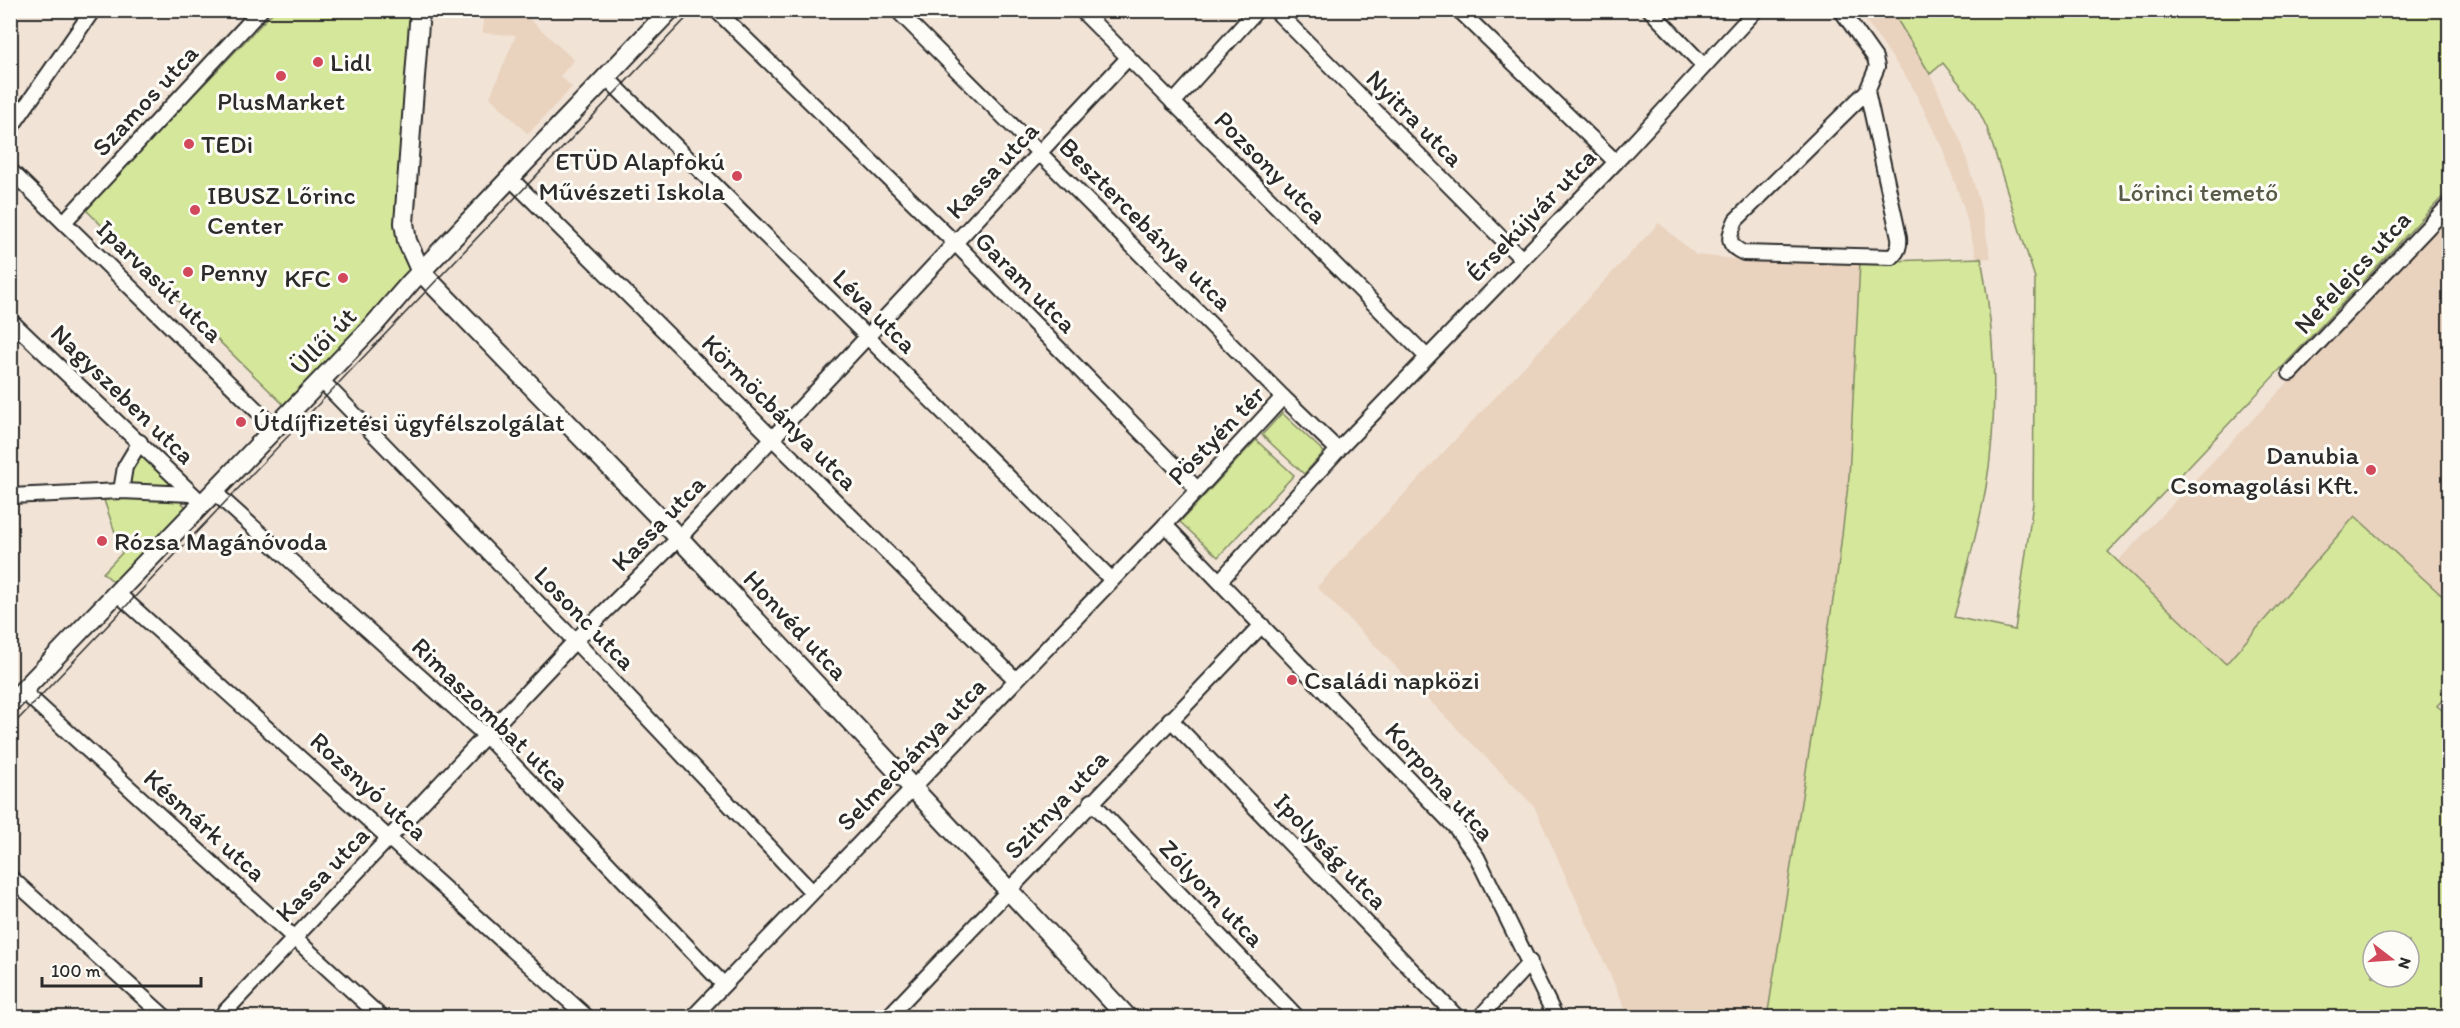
<svg xmlns="http://www.w3.org/2000/svg" width="2460" height="1028" font-family="Itim,sans-serif">
	<style>
		.built { fill: #e9d2be }
		.green { fill: #d5e79b; stroke: #808963; stroke-width: 1.5; fill-rule: evenodd }
		.lines { fill: none; stroke-linecap: round; stroke-linejoin: round }
		.street-casing { stroke: #2b2b2b; stroke-width: 18 }
		.secondary-casing { stroke: #2b2b2b; stroke-width: 22 }
		.street { stroke: #fdfcf7; stroke-width: 14 }
		.secondary { stroke: #fdfcf7; stroke-width: 18 }
		.tram { stroke: #2b2b2b; stroke-width: 1.5 }
		.poi-dot { fill: #d1495b; stroke: #fdfcf7; stroke-width: 2 }
		.labels { text-anchor: middle; stroke-width: 6; stroke-linejoin: round; paint-order: stroke }
		.poi-label { font-size: 26px; fill: #2b2b2b; stroke: #fdfcf7; text-anchor: start }
		.street-label { font-size: 26px; fill: #2b2b2b; stroke: #fdfcf7 }
		.park-label { font-size: 26px; fill: #565a47; stroke: #fdfcf7 }
	</style>
	<rect width="100%" height="100%" fill="#f1e3d5"/>
	<filter id="ink" filterUnits="userSpaceOnUse"><feTurbulence type="fractalNoise" baseFrequency=".0167" numOctaves="2"/><feDisplacementMap in="SourceGraphic" scale="12" xChannelSelector="R" yChannelSelector="G"/><feConvolveMatrix kernelMatrix="1 2 1 2 8 2 1 2 1" color-interpolation-filters="sRGB"/></filter>
	<g filter="url(#ink)">
		<g class="built">
			<polygon points="483,11 527,11 525,15 574,60 560,76 572,87 528,134 490,97 516,35 483,33"/>
			<polygon points="1859,11 1892,11 1930,74 1962,144 1979,201 1991,258 1977,259 1964,208 1942,147 1911,84"/>
			<polygon points="2449,213 2449,602 2354,517 2226,664 2118,561"/>
			<polygon points="1659,223 1696,255 1743,260 1860,262 1849,477 1838,568 1767,1017 1629,1017 1534,806 1317,587"/>
		</g>
		<g class="green">
			<polygon points="274,11 409,11 413,140 408,217 420,263 285,406 85,209"/>
			<path d="M1892,11H2449V190L2108,552L2226,664L2355,516L2449,602V692L2437,706L2450,716L2449,1017L1767,1018L1838,568L1849,477L1860,262L1981,258C1995,334 1999,411 1986,487C1978,531 1966,574 1954,617L2015,630L2033,503L2035,278L1987,128L1975,103L1943,63L1930,74ZM2373,941H2409V977H2373Z"/>
			<polygon points="1282,413 1324,452 1304,474 1262,435"/>
			<polygon points="1256,440 1294,475 1218,557 1180,522"/>
			<polygon points="140,450 175,484 169,490 187,508 114,582 103,573 122,553 104,500 125,497 127,479"/>
		</g>
		<g class="lines">
			<defs>
				<g id="street">
					<polyline points="716,10 955,243 1197,489"/>
					<polyline points="897,10 1283,397"/>
					<polyline points="1081,10 1427,357"/>
					<polyline points="1275,10 1521,258"/>
					<polyline points="1459,10 1616,162"/>
					<polyline points="1650,10 1703,65"/>
					<path d="M1841,10L1875,58L1877,67L1867,91L1736,220C1729,236 1725,245 1744,253L1892,257C1898,251 1900,246 1899,237L1867,91"/>
					<polyline points="606,77 1111,579"/>
					<polyline points="1173,103 1257,10"/>
					<polyline points="10,129 93,10"/>
					<polyline points="10,170 275,428"/>
					<polyline points="510,178 1016,680"/>
					<polyline points="64,222 261,10"/>
					<polyline points="10,320 202,503"/>
					<polyline points="2290,373 2450,204"/>
					<polyline points="321,380 575,641 812,892"/>
					<polyline points="1338,450 1616,162 1756,10"/>
					<polyline points="121,491 125,467 140,442"/>
					<polyline points="213,491 485,735 723,984"/>
					<polyline points="10,496 121,491 192,494"/>
					<polyline points="1220,581 1338,450 1283,397 1165,525 1456,828 1477,857 1556,1018"/>
					<polyline points="117,593 588,1018"/>
					<polyline points="23,691 382,1018"/>
					<polyline points="1170,719 1458,1018"/>
					<polyline points="1091,801 1298,1018"/>
					<polyline points="10,877 166,1018"/>
					<polyline points="219,1018 575,641 679,538 1128,58"/>
					<polyline points="692,1018 1165,525"/>
					<polyline points="887,1018 1262,625"/>
					<polyline points="1479,1018 1530,962"/>
				</g>
				<g id="secondary">
					<polyline points="420,10 404,223 407,241 421,272 679,538 1128,1018"/>
					<polyline points="10,704 372,327 411,282 670,10"/>
				</g>
			</defs>
			<use href="#street" class="street-casing"/>
			<use href="#secondary" class="secondary-casing"/>
			<use href="#street" class="street"/>
			<use href="#secondary" class="secondary"/>
			<polyline class="tram" points="10,728 694,10"/>
		</g>
	</g>
	<g class="poi-dot">
		<circle cx="318" cy="62" r="6"/>
		<circle cx="281" cy="76" r="6"/>
		<circle cx="189" cy="144" r="6"/>
		<circle cx="737" cy="176" r="6"/>
		<circle cx="195" cy="210" r="6"/>
		<circle cx="188" cy="272" r="6"/>
		<circle cx="343" cy="278" r="6"/>
		<circle cx="241" cy="422" r="6"/>
		<circle cx="2371" cy="470" r="6"/>
		<circle cx="102" cy="541" r="6"/>
		<circle cx="1292" cy="680" r="6"/>
	</g>
	<g class="labels">
		<g class="poi-label">
			<text x="330" y="71">Lidl</text>
			<text x="281" y="110" text-anchor="middle">PlusMarket</text>
			<text x="201" y="153">TEDi</text>
			<text x="725" y="170" text-anchor="end">ETÜD Alapfokú<tspan x="725" dy="30">Művészeti Iskola</tspan></text>
			<text x="207" y="204">IBUSZ Lőrinc<tspan x="207" dy="30">Center</tspan></text>
			<text x="200" y="281">Penny</text>
			<text x="331" y="287" text-anchor="end">KFC</text>
			<text x="253" y="431">Útdíjfizetési ügyfélszolgálat</text>
			<text x="2359" y="464" text-anchor="end">Danubia<tspan x="2359" dy="30">Csomagolási Kft.</tspan></text>
			<text x="114" y="550">Rózsa Magánóvoda</text>
			<text x="1304" y="689">Családi napközi</text>
		</g>
		<g class="street-label">
			<text transform="translate(145 100) rotate(-47)" y="9">Szamos utca</text>
			<text transform="translate(1415 118) rotate(45)" y="9">Nyitra utca</text>
			<text transform="translate(1271 167) rotate(45)" y="9">Pozsony utca</text>
			<text transform="translate(992 170) rotate(-47)" y="9">Kassa utca</text>
			<text transform="translate(1531 215) rotate(-46)" y="9">Érsekújvár utca</text>
			<text transform="translate(1146 224) rotate(45)" y="9">Besztercebánya utca</text>
			<text transform="translate(2352 272) rotate(-47)" y="9">Nefelejcs utca</text>
			<text transform="translate(160 281) rotate(44)" y="9">Iparvasút utca</text>
			<text transform="translate(1026 282) rotate(45)" y="9">Garam utca</text>
			<text transform="translate(875 311) rotate(45)" y="9">Léva utca</text>
			<text transform="translate(323 341) rotate(-46)" y="9">Üllői út</text>
			<text transform="translate(123 394) rotate(44)" y="9">Nagyszeben utca</text>
			<text transform="translate(780 412) rotate(45)" y="9">Körmöcbánya utca</text>
			<text transform="translate(1216 435) rotate(-46)" y="9">Pöstyén tér</text>
			<text transform="translate(658 523) rotate(-46)" y="9">Kassa utca</text>
			<text transform="translate(585 618) rotate(46)" y="9">Losonc utca</text>
			<text transform="translate(796 625) rotate(47)" y="9">Honvéd utca</text>
			<text transform="translate(491 714) rotate(44)" y="9">Rimaszombat utca</text>
			<text transform="translate(911 754) rotate(-46)" y="9">Selmecbánya utca</text>
			<text transform="translate(1440 781) rotate(48)" y="9">Korpona utca</text>
			<text transform="translate(369 786) rotate(42)" y="9">Rozsnyó utca</text>
			<text transform="translate(1056 804) rotate(-47)" y="9">Szitnya utca</text>
			<text transform="translate(205 825) rotate(42)" y="9">Késmárk utca</text>
			<text transform="translate(1331 851) rotate(46)" y="9">Ipolyság utca</text>
			<text transform="translate(322 874) rotate(-46)" y="9">Kassa utca</text>
			<text transform="translate(1212 893) rotate(46)" y="9">Zólyom utca</text>
		</g>
		<g class="park-label">
			<text x="2198" y="201">Lőrinci temető</text>
		</g>
	</g>
	<rect width="2460" height="1028" fill="none" stroke="#fdfcf7" stroke-width="36"/>
	<rect x="18" y="18" width="2424" height="992" fill="none" stroke="#2b2b2b" stroke-width="2" filter="url(#ink)"/>
	<g transform="translate(2391 959) rotate(107)"><circle r="28" fill="#fdfcf7" stroke="#a9a8a5" stroke-width="1.5"/>
	<path d="M0-4.5L10 22L0 15L-10 22Z" fill="#d1495b"/>
	<text y="-9" font-size="16" font-weight="bold" text-anchor="middle" fill="#2b2b2b">N</text>
	</g>
	<path d="M42 977v9h159v-9" fill="none" stroke="#2b2b2b" stroke-width="3"/>
	<text x="51" y="977" font-size="18" fill="#2b2b2b" stroke="#fdfcf7" stroke-width="4.5" paint-order="stroke">100 m</text>
</svg>
